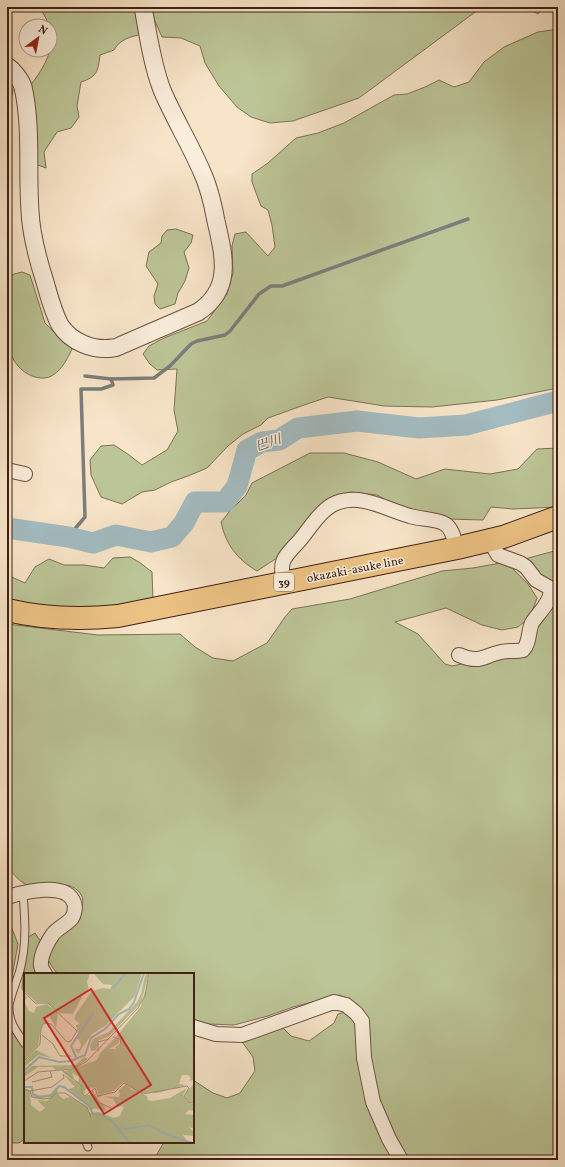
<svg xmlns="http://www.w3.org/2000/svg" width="565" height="1167" font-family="Vollkorn,'Noto Serif JP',serif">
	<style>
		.green { fill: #bcc597; stroke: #7d7256 }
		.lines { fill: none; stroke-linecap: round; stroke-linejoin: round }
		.stream { stroke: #7b7e7c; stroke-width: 3.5 }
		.river { stroke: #a3bcc1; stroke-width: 21 }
		.service-casing { stroke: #6c5141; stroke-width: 9 }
		.minor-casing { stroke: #6c5141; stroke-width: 16 }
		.tertiary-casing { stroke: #6c5141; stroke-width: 19 }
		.primary-casing { stroke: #3e2014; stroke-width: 24 }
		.service { stroke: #faeedc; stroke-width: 7 }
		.minor { stroke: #faeedc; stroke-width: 14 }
		.tertiary { stroke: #faeedc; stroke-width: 17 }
		.primary { stroke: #ecc284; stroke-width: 22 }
		.labels { text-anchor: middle; stroke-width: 3; stroke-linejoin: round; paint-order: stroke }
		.shield { fill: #faeedc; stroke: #765e50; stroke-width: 1 }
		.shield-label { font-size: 11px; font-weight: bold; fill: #3e2014 }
		.street-label { font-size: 12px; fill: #3e2014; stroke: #faeedc }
		.water-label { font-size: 13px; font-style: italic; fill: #5c4f48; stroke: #faeedc }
		.inset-river { fill: none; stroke: #a3bcc1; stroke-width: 2 }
		.inset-road { fill: none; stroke: #ae9681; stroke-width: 1 }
		.view { fill: #d62828; fill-opacity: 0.15; stroke: #d62828; stroke-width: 2 }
		.inset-edge { fill: none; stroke: #3e2014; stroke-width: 2 }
	</style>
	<rect width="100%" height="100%" fill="#f8e5c9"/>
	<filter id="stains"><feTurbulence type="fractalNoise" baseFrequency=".005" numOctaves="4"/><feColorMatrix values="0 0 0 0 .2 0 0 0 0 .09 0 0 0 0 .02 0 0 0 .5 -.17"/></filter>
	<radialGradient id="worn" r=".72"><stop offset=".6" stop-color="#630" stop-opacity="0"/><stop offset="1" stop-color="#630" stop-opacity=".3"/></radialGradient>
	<g class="green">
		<path d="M39,7H137L142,34C130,37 120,39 114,50L100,55C98,71 97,77 81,82L77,106L79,117L71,128L57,132L44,152L46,168L35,164L30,86C50,60 61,37 39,7Z"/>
		<polygon points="152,7 482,7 359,98 293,121 270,123 251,117 237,107 219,86 205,63 200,46 181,38 162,37 154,19"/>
		<polygon points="526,7 543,7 538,14"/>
		<polygon points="558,29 558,388 497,400 432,407 384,406 328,397 304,405 268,418 261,425 243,434 228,446 207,468 188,476 171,482 155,490 142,492 122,504 101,497 91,475 90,460 101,446 114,445 129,455 142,465 167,450 178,431 174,410 177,369 157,370 150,364 143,354 149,346 164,338 207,321 227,294 233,273 232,246 235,234 246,232 268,256 275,247 272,225 268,210 261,206 252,182 252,174 268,163 296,138 318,133 344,123 394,95 407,94 425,87 439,80 454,87 469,82 484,62 504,47 538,32"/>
		<polygon points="7,82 13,90 7,122"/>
		<polygon points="176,229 193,235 191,243 184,252 189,268 185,281 178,293 175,304 160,309 155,304 154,296 158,284 146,266 149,252 161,243 162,236 167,230"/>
		<path d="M22,272L30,275L45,323L56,334L73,347C68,357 63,369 53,375C43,382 27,376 19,367C14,362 10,353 7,346V276Z"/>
		<path d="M558,448V507L513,509L491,507L483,520L449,519L417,513L386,500L377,495L351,492L331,499L314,512L277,558L257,571C237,559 226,545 221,522L229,512L246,495L252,483L310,453H344L378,462L416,479L445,469L490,474L518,469L537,449Z"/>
		<path d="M558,550V1160H409L396,1137L381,1104L355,1005L340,995L293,1007L268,1016L234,1025L209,1024L193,1020V974H59C55,972 54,969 51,965C33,941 97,915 80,893C67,876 41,891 27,885C20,882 14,874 8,869L7,870V624L98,635L180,634L195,647L213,658L233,661L267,643L285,617L292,609L350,599L442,571L473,568L506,562L528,584L537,598L530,617L518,627L502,630L482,625L446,608L395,622L418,634L445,664L452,666L496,657L519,656L552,599L521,560Z"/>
		<polygon points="130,557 139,562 152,572 153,601 84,614 7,613 7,575 25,583 35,567 49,559 64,565 84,565 104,568 113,558"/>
		<polygon points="7,925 11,926 18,944 11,982 7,995"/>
		<polygon points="35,933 41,942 34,964 35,974 25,974 25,995 22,988 28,937"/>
		<polygon points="345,1012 356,1023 396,1160 157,1160 156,1156 164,1142 193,1142 193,1080 213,1093 227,1098 240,1093 255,1071 253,1057 240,1039 282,1027 291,1036 309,1041 334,1023 338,1014"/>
		<polygon points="7,1025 25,1049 25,1139 19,1143 7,1143"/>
	</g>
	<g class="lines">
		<g class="stream">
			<polyline points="85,376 111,379"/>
			<polyline points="68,537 85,517 81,389 101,389 113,385 111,379 154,378 170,366 191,344 197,341 225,335 230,331 259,294 271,286 282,286 468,219"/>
		</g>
		<polyline class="river" points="7,528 68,537 93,543 116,535 151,542 172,537 184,523 195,502 225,502 237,486 247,450 262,442 279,440 298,428 357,421 419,428 466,425 558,401"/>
		<defs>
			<g id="service">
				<path d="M23,893C25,919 27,944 20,970C18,978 8,1002 9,1008C9,1023 17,1032 25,1044"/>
				<polyline points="86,1142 88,1147"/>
			</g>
			<g id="minor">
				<polyline points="7,470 25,474"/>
				<path d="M284,582C278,559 286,556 300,540C310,528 321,509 336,503C362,493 385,509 410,516C419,519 438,519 445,524C453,529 454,540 457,548"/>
				<path d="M459,655C481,664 482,656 501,652C508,650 516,652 523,650C530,643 528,631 532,623C538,613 554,600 550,588L536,580L526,567L520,563L498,555L494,548L492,540"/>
				<path d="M7,897C24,892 67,881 74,903C76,907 74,915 72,918C67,924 58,928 53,934C48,941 41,954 41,963C40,966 43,971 45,974"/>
				<polyline points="193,1027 216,1034 242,1035 334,1002 346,1005 356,1013 362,1021 364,1058 373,1102 389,1139 401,1160"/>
			</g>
			<path id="tertiary" d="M7,66C13,70 21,80 23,87C32,126 27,171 30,211C31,235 38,260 45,282C49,296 53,312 60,325C71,342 93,351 113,348C117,348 121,345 124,344L198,312C233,289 224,256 216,221C213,205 209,187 202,172C190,144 174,118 162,90C152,64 148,34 143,7"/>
			<path id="primary" d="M7,610C45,619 79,620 118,616L457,548L503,537L558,517"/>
		</defs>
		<use href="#service" class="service-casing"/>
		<use href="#minor" class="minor-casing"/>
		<use href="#tertiary" class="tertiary-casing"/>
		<use href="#primary" class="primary-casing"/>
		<use href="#service" class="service"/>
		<use href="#minor" class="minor"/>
		<use href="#tertiary" class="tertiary"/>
		<use href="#primary" class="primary"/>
	</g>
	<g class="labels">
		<rect class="shield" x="274" y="573" width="20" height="18" rx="3"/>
		<g class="shield-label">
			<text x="284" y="586">39</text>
		</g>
		<g class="street-label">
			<text transform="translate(355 569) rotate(-11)" y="4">okazaki-asuke line</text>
		</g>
		<g class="water-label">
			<text transform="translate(268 442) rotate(-19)" y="5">巴川</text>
		</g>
	</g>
	<g transform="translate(24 973)">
		<rect width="170" height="170" fill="#f8e5c9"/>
		<path d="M0,0H66L63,9L65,18L60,20L49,41L35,40L22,29H12L0,18ZM69,0H118L111,23L82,52L68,61L54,81L51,76H56L57,71L54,66L50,67L54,61L52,52L56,51L50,46L52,41L68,18L79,15L86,16L88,12L79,11ZM125,0L117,30L84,64L75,67L72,77L67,78L66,72L69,66L85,59L113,29L117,21L121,2ZM126,0H170V107L165,108L167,105L164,102H158L155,111L162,112L134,120H114L100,109L90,118L75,122L72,114L62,116L60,121L58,113L54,110L55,104L48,100L50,105L48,106L39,99L73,87L76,80L91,65L95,66V70L85,76H92L97,72L96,65L92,64L117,33ZM0,20L3,25L0,28L5,38L10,40L12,34L23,31L34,40L32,55L26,44L19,46L24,49L17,53L14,72L0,87ZM12,77L28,85L14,82L0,94V89ZM60,84L64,86L51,95L32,97L28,94H14L0,104V100L8,93L52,92ZM39,101L58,113L60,123L69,121L81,134V138L70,135L67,138L65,133L45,116L51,114ZM102,111L108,117L123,123L124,127L128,128L146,125L163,115L159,122L163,129L169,131L170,138L165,137L161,141L170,142V156L164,153L170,159V163L159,162L164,170H0V116L6,118L7,132L16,139L21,135L13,127L23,128L27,124L14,125L7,122L24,123L34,116L33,120L39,126L46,124L63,134L65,140L75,139L89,145L96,143L100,133L94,134L89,126L78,123L73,125L71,120L73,123L95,124L96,120L94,118ZM170,111V129H165L161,124L162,119Z" fill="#bcc597"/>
		<path class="inset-river" d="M89,15L102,0M53,86L47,73L70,39M0,98L15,84L35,89L47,88L61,82L67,65L81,56L95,41L105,36L110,29L120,0M0,114H8L9,121L15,124L27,122L35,113L40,114L65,133L69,141L78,142L88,148L106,170M95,157L125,152L142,161L168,170"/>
		<path class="inset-road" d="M0,19L11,30H24L53,58L47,68L43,69L27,51L20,50L17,55L16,71L0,88M18,62L29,71L36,83H47M89,64L96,66L97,71L92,75M74,78V69L85,66M38,97L58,113V120L61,123L71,115L74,123L91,119L100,110L119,121L163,113L165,115L160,123L164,129L170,130M0,108L14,99L48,96L62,89L114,35L121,23L125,0M8,109L28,104L26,98M0,116L6,118L28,114L40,105L39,101M68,117L74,129L87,135M6,118L8,124L19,126L27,125L32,120H41L63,134L67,144"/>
		<path class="view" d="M67,16L127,112L80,141L20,45Z"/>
		<rect width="170" height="170" class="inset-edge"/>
	</g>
	<rect width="565" height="1167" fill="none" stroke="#f8e5c9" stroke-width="24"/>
	<rect x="8" y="8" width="549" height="1151" fill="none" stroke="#3e2014" stroke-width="2"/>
	<rect x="12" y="12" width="541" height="1143" fill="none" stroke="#3e2014"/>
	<g transform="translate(38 38) rotate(32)"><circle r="19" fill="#faeedc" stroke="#af9c8c"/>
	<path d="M0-3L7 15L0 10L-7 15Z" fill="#8f2418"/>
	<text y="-6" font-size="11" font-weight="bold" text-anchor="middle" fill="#3e2014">N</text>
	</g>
	<rect width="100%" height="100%" filter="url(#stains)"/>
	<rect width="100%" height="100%" fill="url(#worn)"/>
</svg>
